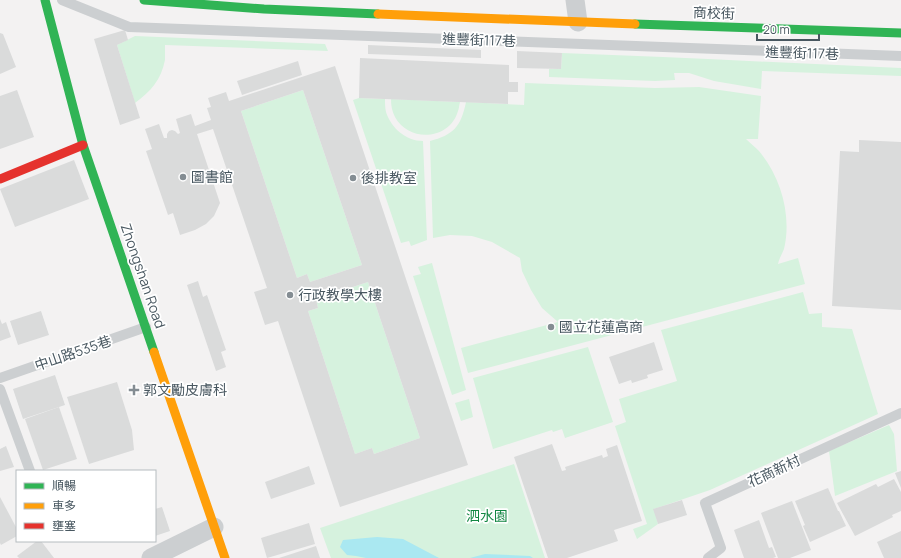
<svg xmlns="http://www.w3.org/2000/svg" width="901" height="558" font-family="Manrope,'Noto Sans TC',sans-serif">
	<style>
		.green { fill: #d6f2de }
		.water { fill: #aae8f1 }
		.building { fill: #dadbdb; fill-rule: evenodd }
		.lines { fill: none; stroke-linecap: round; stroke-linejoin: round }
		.lane { stroke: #cccfd1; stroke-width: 10 }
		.street { stroke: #cccfd1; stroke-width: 19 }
		.fast { stroke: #30b455; stroke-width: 9 }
		.slow { stroke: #ff9f0a; stroke-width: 9 }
		.jam { stroke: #e5322d; stroke-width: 9 }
		.poi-dot { fill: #848d93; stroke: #fff; stroke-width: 1.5 }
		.labels { text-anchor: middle; stroke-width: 3.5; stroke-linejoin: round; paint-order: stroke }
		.street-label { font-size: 14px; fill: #485760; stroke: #fff }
		.poi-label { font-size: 14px; fill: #485760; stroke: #fff; text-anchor: start }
		.park-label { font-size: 14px; fill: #138743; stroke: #fff }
	</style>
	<rect width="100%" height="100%" fill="#f3f2f2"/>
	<g class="green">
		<path d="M135,36L325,44L328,51L165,45C165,50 165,55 165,60C161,80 151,91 135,103L117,45Z"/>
		<path d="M562,53C675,57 788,63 901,68V76L762,71L761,89L714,81L689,73H674L675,80L655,81L549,77V69H561Z"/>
		<path d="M525,83L655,88L699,87L761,96L758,139H746C750,143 755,147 759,151C781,177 792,216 784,249C782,254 779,259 778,264L798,258L805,284L468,373L461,348L558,322L542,308L531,290L522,271L520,258L492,242L472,236L450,235L433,238L430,141C453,135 461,127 466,102L524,105Z"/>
		<polygon points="303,90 362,265 310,282 307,274 297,278 241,111"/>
		<path d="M359,98L385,99C385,103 385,108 386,112C391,128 406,141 423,141L427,240L411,246L409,241L401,243L353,100Z"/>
		<path d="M391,99L460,102C459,105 459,109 458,111C450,140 409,143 395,117C392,111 391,106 391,99Z"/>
		<polygon points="432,263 466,390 452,395 413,276 421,274 418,267"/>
		<polygon points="368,282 420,438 374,454 372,448 355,454 308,311 318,308 316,299"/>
		<polygon points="803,292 809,314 822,313 822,327 852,329 878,414 710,490 654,509 658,524 637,539 633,529 647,524 615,426 626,422 619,399 677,381 661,330"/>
		<polygon points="588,347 613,422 565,438 562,429 553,432 552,430 493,449 473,378"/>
		<polygon points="469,399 473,417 461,421 455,403"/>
		<polygon points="889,425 894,434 897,471 835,496 829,451"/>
		<polygon points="514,464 545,558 331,558 320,528"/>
	</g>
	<g class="water">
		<polygon points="377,537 403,539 439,558 441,558 366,558 356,556 347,555 340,547 343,540"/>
		<polygon points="485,554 530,556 533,558 470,558"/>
	</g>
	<g class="building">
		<polygon points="125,30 128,40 117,45 140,118 120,125 94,39"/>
		<polygon points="0,33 3,34 16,67 0,74"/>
		<polygon points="368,45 481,50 481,58 368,54"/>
		<polygon points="517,51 562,53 561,69 517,68"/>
		<polygon points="360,58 509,65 509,82 518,82 518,92 508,92 508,104 359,98"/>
		<polygon points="298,61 302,75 242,95 237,81"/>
		<path d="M335,66L468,465L340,507L278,321L265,325L254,292L267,288L213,129L197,134L220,203L214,216L206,224L195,230L180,235L173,213L168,215L146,151L152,149L145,129L159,124L164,138H167V134L169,131L172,130L175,131L178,134L180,133L176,119L191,114L195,126L211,120L207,108L211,107L208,98L226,92L229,101ZM303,90L362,265L310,282L307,274L297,278L241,111ZM368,282L420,438L374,454L372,448L355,454L308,311L318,308L316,299Z"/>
		<polygon points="17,90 34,137 0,149 0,96"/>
		<polygon points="859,140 901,142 901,310 832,306 840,151 859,152"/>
		<polygon points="74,160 89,199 15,227 0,189"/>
		<polygon points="198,281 203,297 207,295 226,350 221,352 226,367 216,371 187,285"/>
		<polygon points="41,311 49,335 18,345 10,321"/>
		<polygon points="0,319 2,324 6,322 11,337 0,341"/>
		<polygon points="654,342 663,370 647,375 648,378 632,383 631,380 619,384 609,357"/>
		<polygon points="55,375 65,405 23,419 13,389"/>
		<polygon points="117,382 132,430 134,450 89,464 67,397"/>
		<polygon points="59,407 77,459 43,470 25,419"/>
		<polygon points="552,444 562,471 566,470 565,467 602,455 603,458 608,456 606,449 617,445 642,521 614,530 618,541 567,558 548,558 514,457"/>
		<polygon points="6,446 14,467 0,471 0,449"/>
		<polygon points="309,466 315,484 271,499 265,482"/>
		<polygon points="901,471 901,488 895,473"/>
		<polygon points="894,479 901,492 901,511 892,515 893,517 855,536 837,503 876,484 878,487"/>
		<polygon points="828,488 838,511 839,511 846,526 810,542 803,526 805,525 795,501"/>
		<polygon points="0,497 17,529 17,536 1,545 0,543"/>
		<polygon points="682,500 687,515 658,524 653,509"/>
		<polygon points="792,501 811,550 790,558 778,558 761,513"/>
		<polygon points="162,507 170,531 155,536 155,509"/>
		<polygon points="759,520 769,548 772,547 776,557 773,558 744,558 734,530"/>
		<polygon points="309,523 315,544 267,558 261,538"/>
		<polygon points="901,531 901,558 884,558 877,542"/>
		<polygon points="37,541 41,541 54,558 19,558 17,556"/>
		<polygon points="316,546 320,558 279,558"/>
	</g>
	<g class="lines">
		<g class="lane">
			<polyline points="62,0 129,27 901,56"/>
			<polyline points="0,378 146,327"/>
			<polyline points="0,389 30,471"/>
			<polyline points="708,558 721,548 705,503 901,413"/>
		</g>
		<g class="street">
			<polyline points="575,0 578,22"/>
			<polyline points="151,558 214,527"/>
		</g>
		<g class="fast">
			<polyline points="45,0 83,145 154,352"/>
			<polyline points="144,0 264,9 378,14"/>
			<polyline points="635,24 901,33"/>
		</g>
		<g class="slow">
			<polyline points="378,14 635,24"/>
			<polyline points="154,352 225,558"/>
		</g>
		<polyline class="jam" points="0,179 83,145"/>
	</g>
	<g class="poi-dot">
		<circle cx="183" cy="177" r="4"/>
		<circle cx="353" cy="178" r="4"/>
		<circle cx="290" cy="295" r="4"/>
		<circle cx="551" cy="327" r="4"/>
		<path d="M132 384h4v4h4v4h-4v4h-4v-4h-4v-4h4z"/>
	</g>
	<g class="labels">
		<g class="street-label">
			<text transform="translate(714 13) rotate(2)" y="5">商校街</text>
			<text transform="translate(479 40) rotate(2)" y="5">進豐街117巷</text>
			<text transform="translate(802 53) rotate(2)" y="5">進豐街117巷</text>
			<text transform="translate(143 276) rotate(71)" y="5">Zhongshan Road</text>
			<text transform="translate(73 353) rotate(-19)" y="5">中山路535巷</text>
			<text transform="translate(774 471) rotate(-25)" y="5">花商新村</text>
		</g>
		<g class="poi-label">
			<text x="191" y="182">圖書館</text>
			<text x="361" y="183">後排教室</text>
			<text x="298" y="300">行政教學大樓</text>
			<text x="559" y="332">國立花蓮高商</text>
			<text x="143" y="395">郭文勵皮膚科</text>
		</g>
		<g class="park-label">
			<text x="487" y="521">泗水園</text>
		</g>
	</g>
	<rect x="16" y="470" width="140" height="72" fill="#ffffff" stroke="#b6bcbf"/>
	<rect x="24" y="483" width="20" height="6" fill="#30b455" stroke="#b6bcbf"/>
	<text x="52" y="490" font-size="12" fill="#485760">順暢</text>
	<rect x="24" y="503" width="20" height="6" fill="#ff9f0a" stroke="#b6bcbf"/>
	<text x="52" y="510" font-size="12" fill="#485760">車多</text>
	<rect x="24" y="523" width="20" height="6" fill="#e5322d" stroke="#b6bcbf"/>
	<text x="52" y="530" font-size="12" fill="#485760">壅塞</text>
	<path d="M757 34v6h62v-6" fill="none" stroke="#485760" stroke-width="2"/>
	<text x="763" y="34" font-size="12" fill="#485760" stroke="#ffffff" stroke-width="3" paint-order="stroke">20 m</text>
</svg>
